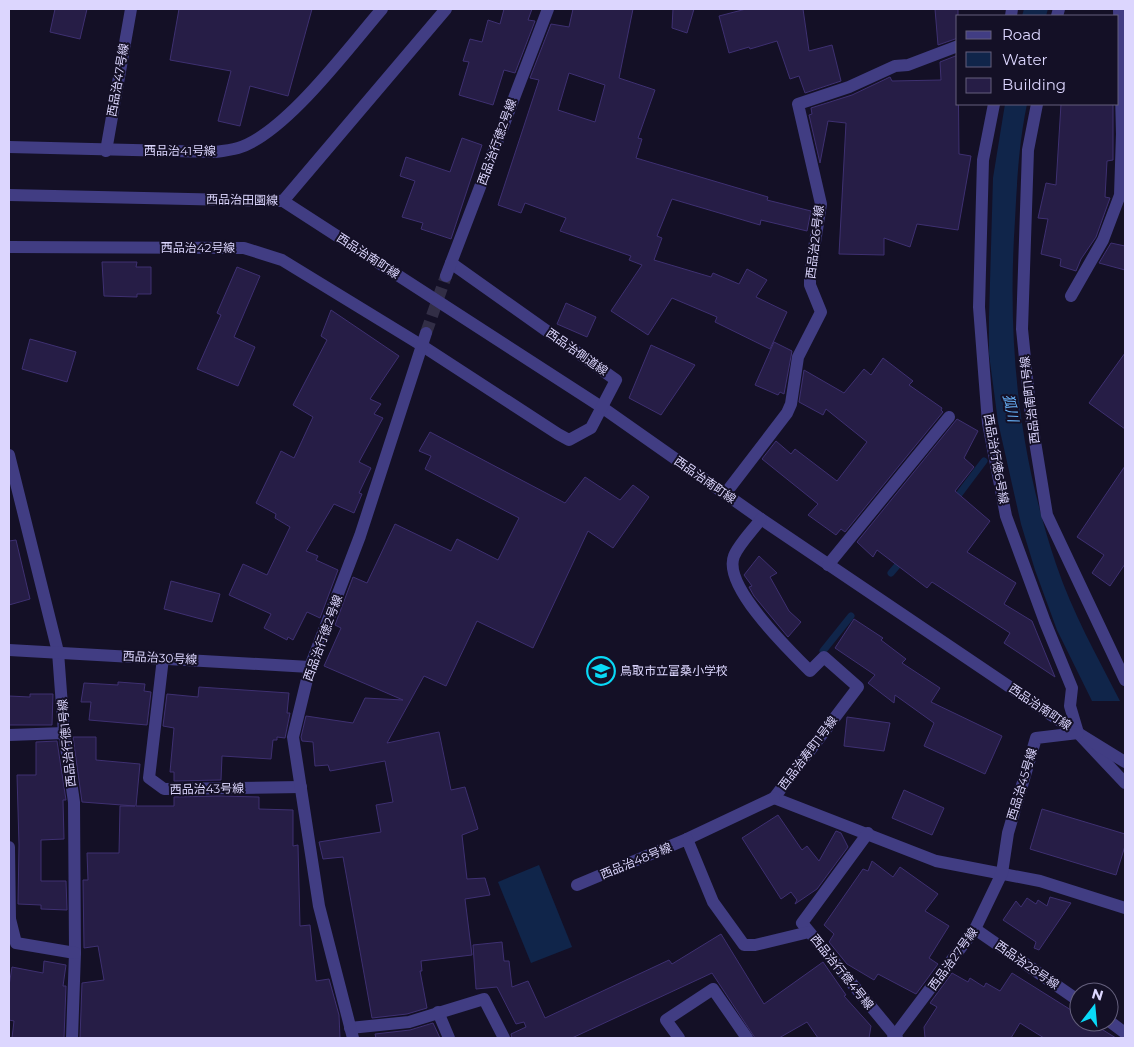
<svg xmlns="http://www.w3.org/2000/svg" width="1134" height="1047" font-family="Montserrat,'Noto Sans JP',sans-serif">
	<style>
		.water { fill: #10254a }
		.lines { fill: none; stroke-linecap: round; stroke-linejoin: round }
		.stream { stroke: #10254a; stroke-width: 7 }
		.building { fill: #261d46; stroke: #3e3071; fill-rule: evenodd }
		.minor-tunnel { stroke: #322e46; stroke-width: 12; stroke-dasharray: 12 6; stroke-linecap: butt }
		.minor { stroke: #413d83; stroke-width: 12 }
		.labels { text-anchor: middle; stroke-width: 4; stroke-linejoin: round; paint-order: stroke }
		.street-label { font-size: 12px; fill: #dcd6fe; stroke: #141026 }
		.poi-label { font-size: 12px; fill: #dcd6fe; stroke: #141026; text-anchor: start }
		.water-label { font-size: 14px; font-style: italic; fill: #68b3fa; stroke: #141026 }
	</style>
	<rect width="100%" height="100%" fill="#141026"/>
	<g class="water">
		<polygon points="1024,9 1048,9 1046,16 1022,16"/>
		<path d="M1005,104H1027C1019,142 1017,181 1015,220C1007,339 1018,451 1056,564C1072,612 1097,656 1120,701H1092L1057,630L1035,570L1021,524L998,422L989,354V317L993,178Z"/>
		<polygon points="539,865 572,947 531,963 498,882"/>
	</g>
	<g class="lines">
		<g class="stream">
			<polyline points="954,501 984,461"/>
			<polyline points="891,573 902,560"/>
			<polyline points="823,651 851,616"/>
		</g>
	</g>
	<g class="building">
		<polygon points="55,9 87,9 80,39 50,32"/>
		<polygon points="179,9 312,9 288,96 250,86 240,126 218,121 231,71 170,60"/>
		<polygon points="504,9 532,9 528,20 535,21 515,73 504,70 493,105 459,95 469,62 463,61 470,39 482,42 488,20 500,24"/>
		<path d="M573,9H633L619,78L655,90L638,138L642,139L636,158L768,197L767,200L811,211L807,231L761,220L760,225L672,199L657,236L662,238L654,260L711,277L713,273L739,284L747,269L767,280L756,297L787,312L770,349L715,322L717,317L672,298L648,335L611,311L642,265L629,260L631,256L560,231L566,218L525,203L521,213L498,205L539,80L530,78L551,24L569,27ZM569,73L605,85L595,122L558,110Z"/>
		<polygon points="673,9 694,9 687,33 672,28"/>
		<polygon points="746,9 803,9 809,51 832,45 841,81 805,93 799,76 790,79 777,41 750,49 749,47 729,53 719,16"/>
		<polygon points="935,9 958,9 958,38 938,45"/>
		<polygon points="958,55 959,154 971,156 958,230 917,224 910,247 884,238 884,255 839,254 846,123 828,121 820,163 809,115 812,114 811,108 852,95 890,77 892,81 941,80 940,62"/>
		<polygon points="1061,104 1113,104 1113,160 1107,161 1105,197 1110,198 1096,237 1081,259 1076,271 1060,266 1061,259 1041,254 1048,219 1038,218 1046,183 1056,185"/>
		<polygon points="462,138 482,145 451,239 421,229 423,223 402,217 415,181 400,176 406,157 450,172"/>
		<polygon points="1111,243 1125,246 1125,270 1099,263"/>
		<polygon points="102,262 137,262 136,267 151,267 151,294 137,294 137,297 104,296"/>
		<polygon points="237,267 260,276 234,337 255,347 238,386 197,369 221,315 217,313"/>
		<polygon points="566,303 596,317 587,337 557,324"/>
		<polygon points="331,310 399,356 370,399 381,404 374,414 383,418 359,462 371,468 359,493 362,494 354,513 334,504 306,551 318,556 316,560 338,570 320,618 307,612 293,640 288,637 287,640 264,628 271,614 229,595 243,564 267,575 290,527 275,518 276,514 256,503 281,451 294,458 313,417 293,405 327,340 321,336"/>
		<polygon points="30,339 76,352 67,382 22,369"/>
		<polygon points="774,342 792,351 784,394 780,392 778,395 755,385"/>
		<polygon points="651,345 695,365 661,415 629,398"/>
		<polygon points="1125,353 1125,429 1089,403"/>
		<polygon points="883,358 913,381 909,385 942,408 941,410 943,412 845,532 841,529 836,535 808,515 818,504 762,459 776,441 791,454 795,449 837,481 867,442 826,409 823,415 799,402 804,370 844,393 864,369 871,375"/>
		<polygon points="957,419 978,431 964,458 974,467 955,491 990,521 967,552 1016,583 1004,604 1032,621 1055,677 1004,643 1010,633 932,582 927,588 877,550 873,557 857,542"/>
		<polygon points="430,432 565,503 585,477 620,500 633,485 649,497 613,548 588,531 533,648 477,621 446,686 424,676 387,743 439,732 451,790 465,787 478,829 462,835 467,879 485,878 490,895 465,899 472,955 421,961 422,971 420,971 427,1008 407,1014 372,1018 343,857 323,859 319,842 381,832 376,805 393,802 385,761 330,771 328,765 315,766 313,742 302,741 301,737 306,716 353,723 365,698 403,700 324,666 341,628 335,625 353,577 367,583 395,524 451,551 457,539 498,560 519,518 425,469 431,456 419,451"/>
		<polygon points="1125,466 1125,564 1110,586 1092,573 1104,555 1077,537"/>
		<polygon points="16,540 30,599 9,605 9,541"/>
		<polygon points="759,556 777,573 770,577 789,611 801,622 788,637 754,596 749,587 752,586 744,575"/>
		<polygon points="171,581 220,594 212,622 164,609"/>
		<polygon points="854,619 883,638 881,640 906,659 902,663 940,688 931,702 1002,736 985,774 924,746 934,723 895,695 894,703 868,683 875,675 835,648"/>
		<polygon points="118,682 145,684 144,691 151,692 147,725 89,720 91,702 81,702 84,683 118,685"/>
		<polygon points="199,687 289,693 287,713 290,713 285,738 277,737 277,740 273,740 271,759 222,756 221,780 174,781 174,772 170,772 174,728 163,726 167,694 198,697"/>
		<polygon points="30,694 53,694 52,725 9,725 9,696 30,697"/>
		<polygon points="847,717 890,723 884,751 844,746"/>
		<polygon points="73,737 96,737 96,760 140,764 136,806 174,806 174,797 220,796 259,797 259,809 293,810 293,846 298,845 300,926 310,925 316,981 329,979 339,1015 340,1038 80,1038 82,983 104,980 98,946 84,948 83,880 88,880 87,853 119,853 120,806 135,806 82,802"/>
		<polygon points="57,741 66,800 63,800 64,839 41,840 41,881 66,881 67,910 41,909 41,905 18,904 19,845 17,775 36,775 36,742"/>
		<polygon points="904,790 944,808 932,835 892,818"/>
		<polygon points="1042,809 1125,834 1125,846 1116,875 1030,849"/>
		<polygon points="778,815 802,850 807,846 819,861 836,831 841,833 848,847 817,889 795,904 797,900 791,892 781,899 742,838"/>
		<polygon points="872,861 893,877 900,867 938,894 925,911 949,926 929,958 938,964 916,994 878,974 874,980 847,964 829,942 834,934 824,925 863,869 868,871"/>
		<polygon points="1050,897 1071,903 1039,950 1034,948 1036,942 1003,920 1016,901 1021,907 1027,898 1036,904 1038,900 1047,906"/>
		<polygon points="721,934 764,1004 823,962 846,995 844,996 871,1026 869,1038 818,1038 807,1022 779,1038 755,1038 712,973 572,1038 512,1038 511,1034 526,1027 524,1022 516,1024 497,987 476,989 473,945 502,942 504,961 509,961 512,987 528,981 545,1018 669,960 672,964"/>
		<polygon points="44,961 66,965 63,986 66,986 64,1038 12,1038 14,1021 9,1020 9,986 12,967 43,973"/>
		<polygon points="952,973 968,982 970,978 984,987 986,983 1000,991 1012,973 1079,1015 1079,1022 1090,1022 1116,1038 1044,1038 1020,1023 1011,1038 925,1038 924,1027 937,1007 930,1003"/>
		<polygon points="433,1023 440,1038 376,1038 375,1034 410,1030"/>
	</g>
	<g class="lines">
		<polyline class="minor-tunnel" points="426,333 446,276"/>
		<g class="minor">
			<polyline points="1011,16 1012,9"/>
			<polyline points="1057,16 1059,9"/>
			<polyline points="994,104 983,160 979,307 988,423 1006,516 1045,622 1072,688 1070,706 1078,733 1125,783"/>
			<polyline points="1037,104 1028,150 1022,329 1031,417 1047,515 1125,680"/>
			<path d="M9,147L215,152C223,151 231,150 238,148C285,134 349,47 382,9"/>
			<polyline points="106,151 131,9"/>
			<polyline points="9,195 283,201 446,9"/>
			<polyline points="283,201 603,408 761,519 1078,733 1125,762"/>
			<polyline points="9,247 244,248 282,260 421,345 558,434 569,440 591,428 616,380 451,263"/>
			<polyline points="446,276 548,9"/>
			<polyline points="1071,296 1103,240 1120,195 1122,134 1119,9"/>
			<polyline points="9,455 58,652 64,733 74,802 75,953 72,1038"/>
			<polyline points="725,494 787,413 791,404 798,357 821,312 810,285 810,274 821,204 798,104 849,87 895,66 908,65 958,46"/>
			<path d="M761,519C753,530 739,544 734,556C722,586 790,651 810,671L824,657L858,687L774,798L936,861L1040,881L1125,908"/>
			<polyline points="828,565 949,417"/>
			<polyline points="9,650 310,667"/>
			<polyline points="163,658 149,778 164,789 301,787"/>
			<polyline points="9,735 64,733"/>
			<polyline points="868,833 802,923 897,1038"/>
			<polyline points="687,839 774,798"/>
			<polyline points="9,847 10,919 16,943 75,953"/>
			<polyline points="577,885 687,839 713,902 744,945 755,945 809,932"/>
			<polyline points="975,929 1079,1001"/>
			<polyline points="438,1012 449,1038"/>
			<polyline points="1109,1021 1125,1033"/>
			<polyline points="350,1028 409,1022 484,999 504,1038"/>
			<polyline points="353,1038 319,906 293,737 310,667 360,536 426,333"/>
			<polyline points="679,1038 666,1020 713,989 747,1038"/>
			<polyline points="893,1038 975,929 1002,873 1008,833 1036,738 1078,733"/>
		</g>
	</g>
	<defs>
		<symbol id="school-ring" viewBox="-11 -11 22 22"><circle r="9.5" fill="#141026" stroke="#09d9f6" stroke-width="1.5"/><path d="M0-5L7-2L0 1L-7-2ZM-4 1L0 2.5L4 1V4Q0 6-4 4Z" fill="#09d9f6"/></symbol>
	</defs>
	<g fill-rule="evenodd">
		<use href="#school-ring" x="585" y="655" width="32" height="32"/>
	</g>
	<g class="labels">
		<g class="street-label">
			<text transform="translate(118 80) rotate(-80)" y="4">西品治47号線</text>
			<text transform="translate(497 142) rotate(-70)" y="4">西品治行徳2号線</text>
			<text x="180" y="155">西品治41号線</text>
			<text transform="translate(242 200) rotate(1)" y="4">西品治田園線</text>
			<text transform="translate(815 242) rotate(-83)" y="4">西品治26号線</text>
			<text x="198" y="252">西品治42号線</text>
			<text transform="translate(368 256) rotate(33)" y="4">西品治南町線</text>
			<text transform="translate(577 352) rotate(35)" y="4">西品治側道線</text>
			<text transform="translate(1030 400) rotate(-97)" y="4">西品治南町1号線</text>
			<text transform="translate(996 459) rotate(80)" y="4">西品治行徳6号線</text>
			<text transform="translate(705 480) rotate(35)" y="4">西品治南町線</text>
			<text transform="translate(323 638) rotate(-70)" y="4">西品治行徳2号線</text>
			<text transform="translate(160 658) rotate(3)" y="4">西品治30号線</text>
			<text transform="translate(1040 707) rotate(34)" y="4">西品治南町線</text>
			<text transform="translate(67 743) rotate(-96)" y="4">西品治行徳1号線</text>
			<text transform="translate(808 753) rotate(-53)" y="4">西品治寿町1号線</text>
			<text transform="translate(1022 784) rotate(-73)" y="4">西品治45号線</text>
			<text transform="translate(207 789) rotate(-1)" y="4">西品治43号線</text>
			<text transform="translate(636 861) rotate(-22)" y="4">西品治48号線</text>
			<text transform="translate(953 959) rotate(-54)" y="4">西品治27号線</text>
			<text transform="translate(1027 965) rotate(35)" y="4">西品治28号線</text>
			<text transform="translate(842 972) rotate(51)" y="4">西品治行徳4号線</text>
		</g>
		<g class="poi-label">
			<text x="620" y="675">鳥取市立富桑小学校</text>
		</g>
		<g class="water-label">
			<text transform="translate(1011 408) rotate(78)" y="5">狐川</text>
		</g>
	</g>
	<rect width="1134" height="1047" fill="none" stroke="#dcd6fe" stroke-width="20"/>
	<rect x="956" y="15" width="162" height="90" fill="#141026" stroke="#645f7c"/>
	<rect x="966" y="31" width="25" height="8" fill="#413d83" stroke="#645f7c"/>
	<text x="1002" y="40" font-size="15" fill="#dcd6fe">Road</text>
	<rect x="966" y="52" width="25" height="15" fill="#10254a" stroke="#645f7c"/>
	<text x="1002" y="65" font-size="15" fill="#dcd6fe">Water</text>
	<rect x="966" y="78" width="25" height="15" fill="#261d46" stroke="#645f7c"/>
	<text x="1002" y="90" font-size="15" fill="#dcd6fe">Building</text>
	<g transform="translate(1094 1007) rotate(16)"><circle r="24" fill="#141026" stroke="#645f7c"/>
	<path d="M0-4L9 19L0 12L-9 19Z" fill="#09d9f6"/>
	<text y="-8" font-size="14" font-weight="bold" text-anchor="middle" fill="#dcd6fe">N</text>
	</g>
</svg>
